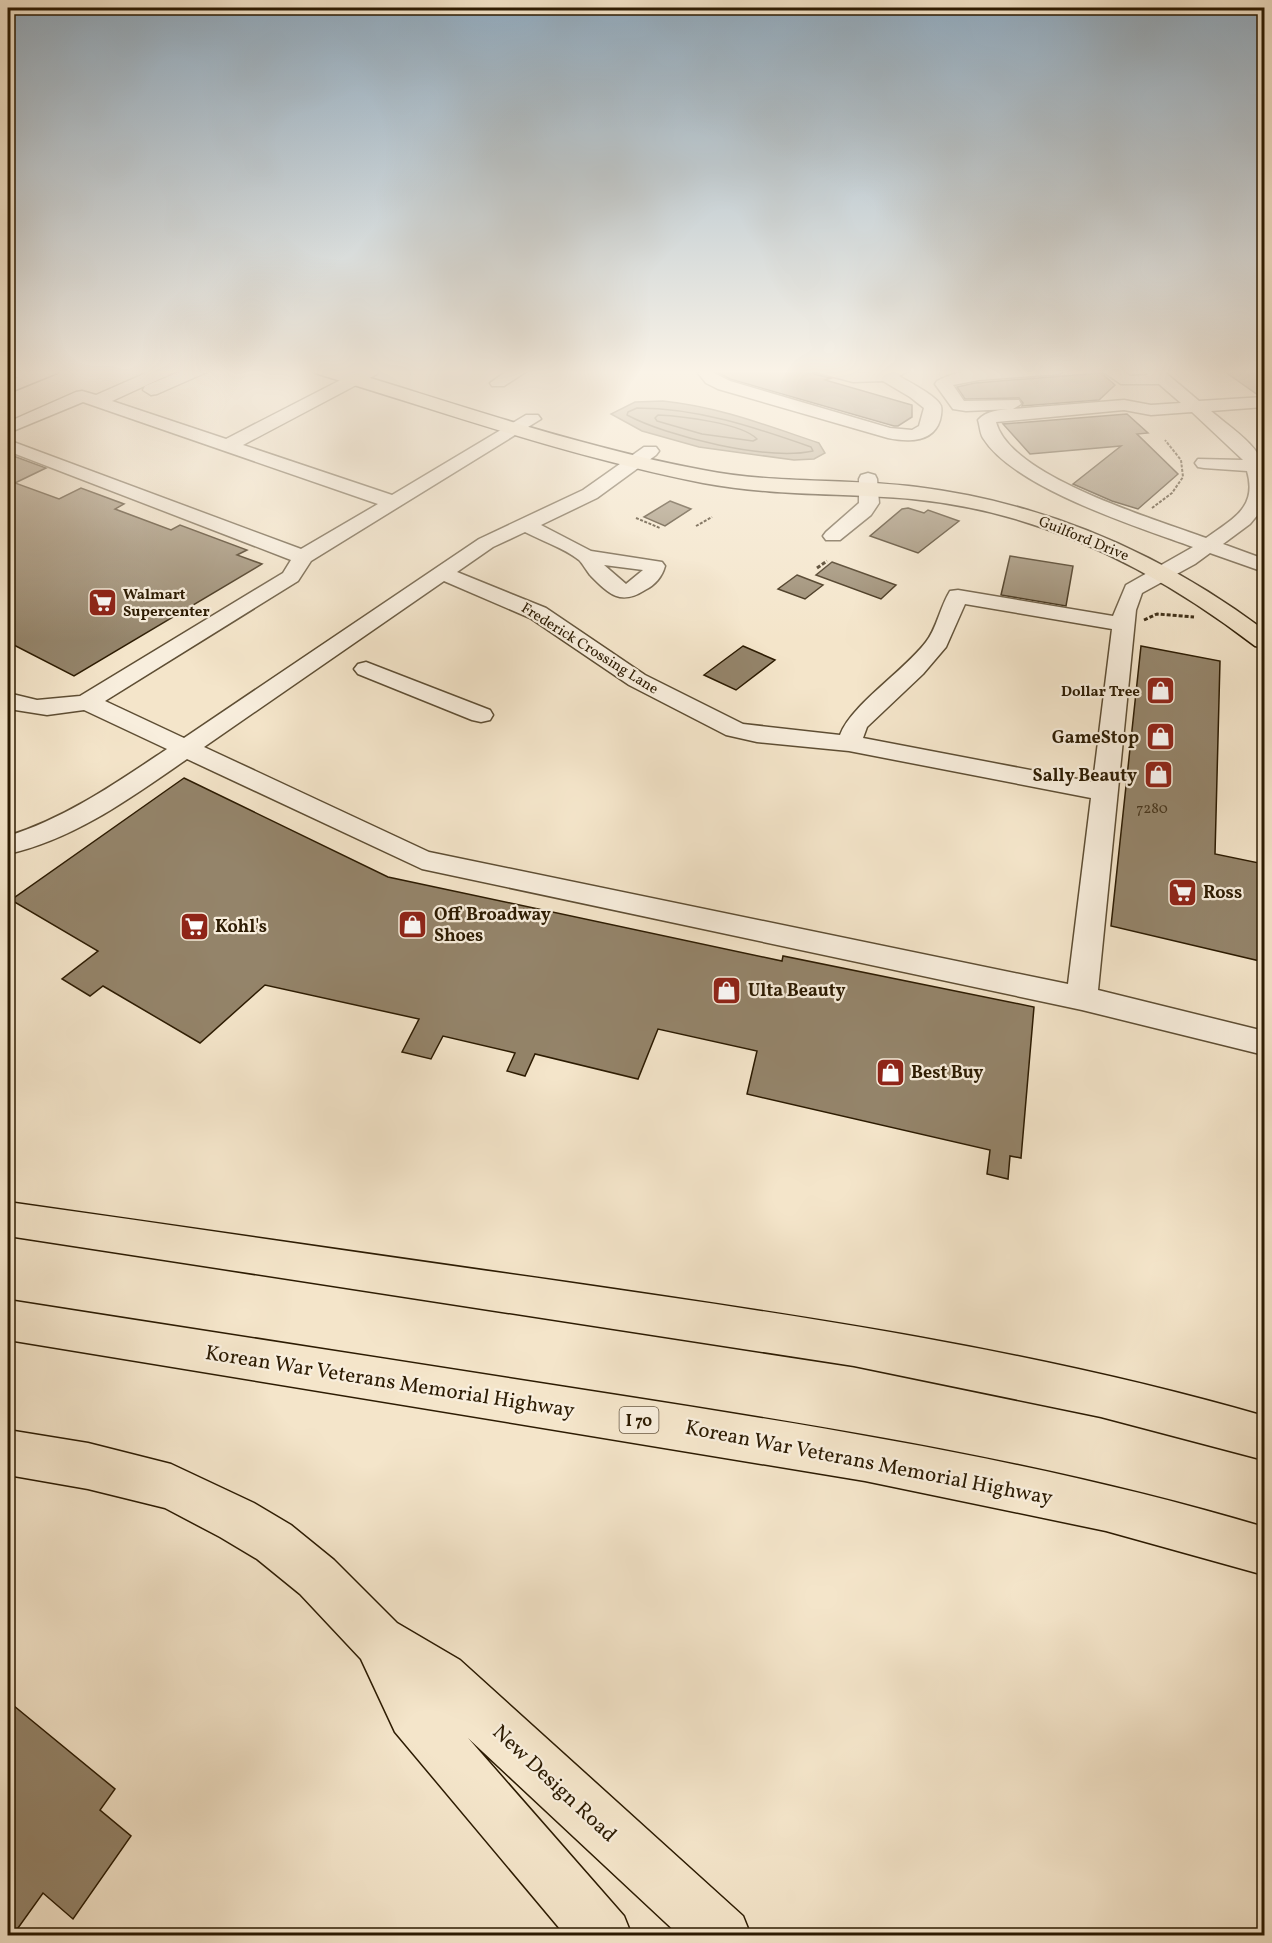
<svg xmlns="http://www.w3.org/2000/svg" width="1272" height="1943" font-family="Vollkorn,serif">
	<style>
		.water { fill: #b0a086; stroke: #7b6b51; stroke-width: 1.5 }
		.lines { fill: none; stroke-linecap: round; stroke-linejoin: round }
		.shore { stroke: #6e5e44; stroke-width: 1.5 }
		.building { fill: #94846a; stroke: #2c1b02; stroke-width: 1.5 }
		.minor-casing { stroke: #5e4e34; stroke-width: 3 }
		.major-casing { stroke: #2c1b02; stroke-width: 3 }
		.highway-casing { stroke: #2c1b02; stroke-width: 3 }
		.path-far1 { stroke: #2c1b02; stroke-width: 2; stroke-dasharray: 3 1.5; stroke-linecap: butt }
		.path { stroke: #2c1b02; stroke-width: 3; stroke-dasharray: 4 2; stroke-linecap: butt }
		.minor { fill: #f8eedd; fill-rule: evenodd }
		.major { fill: #f4e5ca; fill-rule: evenodd }
		.highway { fill: #f4e5ca; fill-rule: evenodd }
		.labels { text-anchor: middle; stroke-width: 4.5; stroke-linejoin: round; paint-order: stroke }
		.far-street-label { font-size: 15px; fill: #2c1b02; stroke: #f8eedd }
		.far-poi-label { font-size: 15px; font-weight: bold; fill: #2c1b02; stroke: #f8eedd; text-anchor: start }
		.number-label { font-size: 15px; fill: #46351c }
		.shield { fill: #f8eedd; stroke: #695a44; stroke-width: 1.5 }
		.shield-label { font-size: 16px; font-weight: bold; fill: #2c1b02 }
		.poi-label { font-size: 18px; font-weight: bold; fill: #2c1b02; stroke: #f8eedd; text-anchor: start }
		.near-street-label { font-size: 21px; fill: #2c1b02; stroke: #f8eedd }
	</style>
	<rect width="100%" height="100%" fill="#f4e5ca"/>
	<filter id="stains"><feTurbulence type="fractalNoise" baseFrequency=".00333" numOctaves="4"/><feColorMatrix values="0 0 0 0 .2 0 0 0 0 .09 0 0 0 0 .02 0 0 0 .5 -.17"/></filter>
	<radialGradient id="worn" r=".72"><stop offset=".6" stop-color="#630" stop-opacity="0"/><stop offset="1" stop-color="#630" stop-opacity=".3"/></radialGradient>
	<path class="water" d="M663,401C720,407 765,425 819,443L825,453L814,459L794,460L699,447L642,431L611,414L635,402Z"/>
	<g class="lines">
		<g class="shore">
			<path d="M637,408C698,408 754,427 811,447L813,451C768,461 668,437 627,415L628,412Z"/>
			<path d="M658,415C680,416 742,423 757,439L753,441L702,434L657,421L655,418Z"/>
		</g>
	</g>
	<g class="building">
		<polygon points="719,369 811,369 814,374 831,378 825,380 912,405 912,417 898,426 894,426 730,379 717,372"/>
		<polygon points="1221,369 1264,369 1264,395 1258,395"/>
		<polygon points="1101,373 1115,385 1099,400 1022,406 1023,403 1019,398 965,399 957,387 975,383"/>
		<polygon points="1127,414 1148,433 1137,434 1178,474 1138,509 1112,501 1073,484 1121,446 1030,454 1003,424"/>
		<polygon points="8,454 46,468 15,483 59,499 81,488 124,504 115,509 171,530 180,525 247,550 237,555 262,564 74,676 8,642"/>
		<polygon points="670,501 691,509 665,526 644,517"/>
		<polygon points="908,508 924,513 928,510 959,521 918,553 870,536 902,509"/>
		<polygon points="1010,556 1073,566 1066,606 1001,595"/>
		<polygon points="832,562 896,585 881,599 816,575"/>
		<polygon points="797,575 823,585 805,599 778,589"/>
		<polygon points="743,646 775,660 736,690 704,675"/>
		<polygon points="1141,646 1220,661 1215,854 1264,864 1264,962 1111,926"/>
		<polygon points="184,778 388,877 782,961 783,956 1034,1007 1021,1158 1010,1156 1008,1179 987,1174 990,1150 747,1094 757,1051 658,1029 638,1079 535,1054 525,1076 507,1071 515,1053 443,1036 431,1059 402,1052 419,1019 265,985 200,1043 103,986 90,996 62,979 98,951 11,900"/>
		<polygon points="8,1701 115,1789 100,1810 131,1836 73,1919 43,1893 13,1935 8,1935"/>
	</g>
	<g class="lines">
		<defs>
			<g id="minor">
				<path d="M8,369C19,369 32,368 40,377L32,382L8,374Z"/>
				<path d="M155,369H177L175,372L112,401L226,439L362,369H378L377,374L243,445L392,495L526,415H538L541,419L311,561L298,581L105,701L184,738L479,539L583,490L644,447H656L659,451L656,455L597,498L541,525L591,551L662,562L665,566C662,577 655,585 645,590C620,606 609,594 590,575C586,570 583,564 579,560C564,548 542,541 525,532L493,547L457,572L546,608L645,675L743,724L840,735C851,705 904,671 926,642C937,628 940,607 950,591L958,590L1113,616L1126,585L1193,547C1138,527 1014,488 983,438C980,433 980,426 978,420C987,410 1000,410 1012,409L966,411L953,409L935,384L937,381C974,361 1026,369 1067,369L1059,374L979,380L953,385L964,401L1019,400L1021,404L1013,409L1124,400L1151,405L1181,403L1159,384H1121L1099,369H1119L1130,376L1148,375L1143,369H1161L1199,401L1264,397V407L1211,411C1227,425 1262,447 1264,469C1266,482 1264,495 1264,507L1250,524L1223,544L1264,559V572L1210,553L1195,564L1142,593L1136,610L1098,990L1264,1031V1055L1082,1010L422,869L187,759C132,797 75,839 8,854V836C66,818 116,783 167,749L84,710L47,715L9,709L8,693L37,700L80,696L283,573L291,560L8,451V440L301,549L378,504L83,402L8,433V422L76,392L82,391L96,395ZM1124,410L1151,415L1192,412L1243,460L1198,459L1195,463L1198,467L1204,468L1247,471C1258,508 1232,519 1206,538C1155,519 1010,477 996,422ZM604,565L643,570L626,584ZM444,581L530,618L629,685L726,735L757,742L849,751L1091,798L1068,984L429,852L204,747ZM965,604L1112,629L1093,782L863,738L867,727L923,674L946,647Z"/>
				<polygon points="187,369 209,369 207,372 157,394 151,395 143,390 145,386"/>
				<polygon points="510,369 530,369 504,386 492,386 490,383"/>
				<path d="M701,369H717L714,373L730,381L890,428L912,430L919,426L924,408L910,397L883,381L853,382L815,372L813,369H839L862,373L912,369L899,376C909,382 937,396 941,406C942,410 941,416 940,420C933,443 907,442 888,438L718,389L706,383L698,373Z"/>
				<polygon points="868,473 875,475 877,479 879,503 871,515 840,540 826,540 823,536 826,532 859,503 859,479 861,475"/>
				<polygon points="366,662 490,710 493,715 490,720 481,722 472,720 358,674 354,669 358,664"/>
			</g>
			<g id="major">
				<polygon points="36,369 60,369 57,373 8,393 8,382"/>
				<path d="M312,369H341C460,405 580,447 703,470C773,484 845,478 917,487C1045,503 1161,553 1264,630V648L1255,646C1155,569 1040,511 912,499C842,493 772,496 703,483C571,457 443,412 315,373Z"/>
				<polygon points="8,1430 88,1443 171,1464 254,1503 291,1525 334,1560 397,1623 460,1660 743,1916 751,1936 680,1936 468,1738 624,1916 632,1936 566,1936 395,1732 361,1659 300,1594 257,1559 220,1537 165,1508 88,1489 8,1475"/>
			</g>
			<g id="highway">
				<path d="M8,1202C194,1228 380,1256 566,1282C801,1316 1036,1350 1264,1416V1460L1101,1417L854,1366L8,1236Z"/>
				<path d="M8,1300C211,1332 414,1363 617,1395C835,1429 1053,1464 1264,1527V1575L1106,1531L865,1481L8,1340Z"/>
			</g>
		</defs>
		<use href="#minor" class="minor-casing"/>
		<use href="#major" class="major-casing"/>
		<use href="#highway" class="highway-casing"/>
		<g class="path-far1">
			<polyline points="1152,508 1172,493 1183,477 1181,460 1165,440"/>
			<polyline points="636,518 660,528"/>
			<polyline points="696,526 712,517"/>
		</g>
		<g class="path">
			<polyline points="817,568 827,561"/>
			<polyline points="1144,620 1157,614 1194,617"/>
		</g>
		<use href="#minor" class="minor"/>
		<use href="#major" class="major"/>
		<use href="#highway" class="highway"/>
	</g>
	<linearGradient id="sky" x2="0" y2="1"><stop stop-color="#91acc1"/><stop offset="0.58" stop-color="#faf3e7"/><stop offset="1" stop-color="#faf3e7" stop-opacity="0"/></linearGradient>
	<rect width="1272" height="641" fill="url(#sky)"/>
	<defs>
		<symbol id="supermarket-square" viewBox="-11 -11 22 22"><rect x="-9" y="-9" width="18" height="18" rx="4" fill="#8f2418" stroke="#f8eedd"/><path d="M-6-5.5h2.5l.6 2H6L4.5 2H-2.5L-4.4-4H-6ZM-1.5 3.2a1.3 1.3 0 1 0 .1 0ZM3 3.2a1.3 1.3 0 1 0 .1 0Z" fill="#fff"/></symbol>
		<symbol id="shop-square" viewBox="-11 -11 22 22"><rect x="-9" y="-9" width="18" height="18" rx="4" fill="#8f2418" stroke="#f8eedd"/><path d="M-5-2.5h2.3a2.7 3.5 0 0 1 5.4 0H5L5.5 6h-11ZM-1.5-2.5h3a1.5 2.3 0 0 0-3 0Z" fill="#fff"/></symbol>
	</defs>
	<g fill-rule="evenodd">
		<use href="#supermarket-square" x="86" y="586" width="33" height="33"/>
		<use href="#shop-square" x="1144" y="674" width="33" height="33"/>
		<use href="#shop-square" x="1144" y="720" width="33" height="33"/>
		<use href="#shop-square" x="1142" y="758" width="33" height="33"/>
		<use href="#supermarket-square" x="1166" y="876" width="33" height="33"/>
		<use href="#shop-square" x="396" y="908" width="33" height="33"/>
		<use href="#supermarket-square" x="178" y="910" width="33" height="33"/>
		<use href="#shop-square" x="710" y="974" width="33" height="33"/>
		<use href="#shop-square" x="874" y="1056" width="33" height="33"/>
	</g>
	<g class="labels">
		<g class="far-street-label">
			<text transform="translate(1084 538) rotate(22)" y="5">Guilford Drive</text>
			<text transform="translate(590 648) rotate(32)" y="5">Frederick Crossing Lane</text>
		</g>
		<g class="far-poi-label">
			<text x="123" y="599">Walmart<tspan x="123" dy="17">Supercenter</tspan></text>
			<text x="1140" y="696" text-anchor="end">Dollar Tree</text>
		</g>
		<g class="number-label">
			<text x="1152" y="813">7280</text>
		</g>
		<rect class="shield" x="619.5" y="1407" width="39" height="26" rx="4.5"/>
		<g class="shield-label">
			<text x="639" y="1426">I 70</text>
		</g>
		<g class="poi-label">
			<text x="1139" y="743" text-anchor="end">GameStop</text>
			<text x="1137" y="781" text-anchor="end">Sally Beauty</text>
			<text x="1203" y="898">Ross</text>
			<text x="434" y="920">Off Broadway<tspan x="434" dy="21">Shoes</tspan></text>
			<text x="215" y="932">Kohl's</text>
			<text x="748" y="996">Ulta Beauty</text>
			<text x="911" y="1078">Best Buy</text>
		</g>
		<g class="near-street-label">
			<text transform="translate(390 1381) rotate(9)" y="7">Korean War Veterans Memorial Highway</text>
			<text transform="translate(869 1462) rotate(11)" y="7">Korean War Veterans Memorial Highway</text>
			<text transform="translate(555 1783) rotate(43)" y="7">New Design Road</text>
		</g>
	</g>
	<rect width="1272" height="1943" fill="none" stroke="#f4e5ca" stroke-width="30"/>
	<rect x="9" y="9" width="1254" height="1925" fill="none" stroke="#2c1b02" stroke-width="3"/>
	<rect x="15" y="15" width="1242" height="1913" fill="none" stroke="#2c1b02" stroke-width="1.5"/>
	<rect width="100%" height="100%" filter="url(#stains)"/>
	<rect width="100%" height="100%" fill="url(#worn)"/>
</svg>
